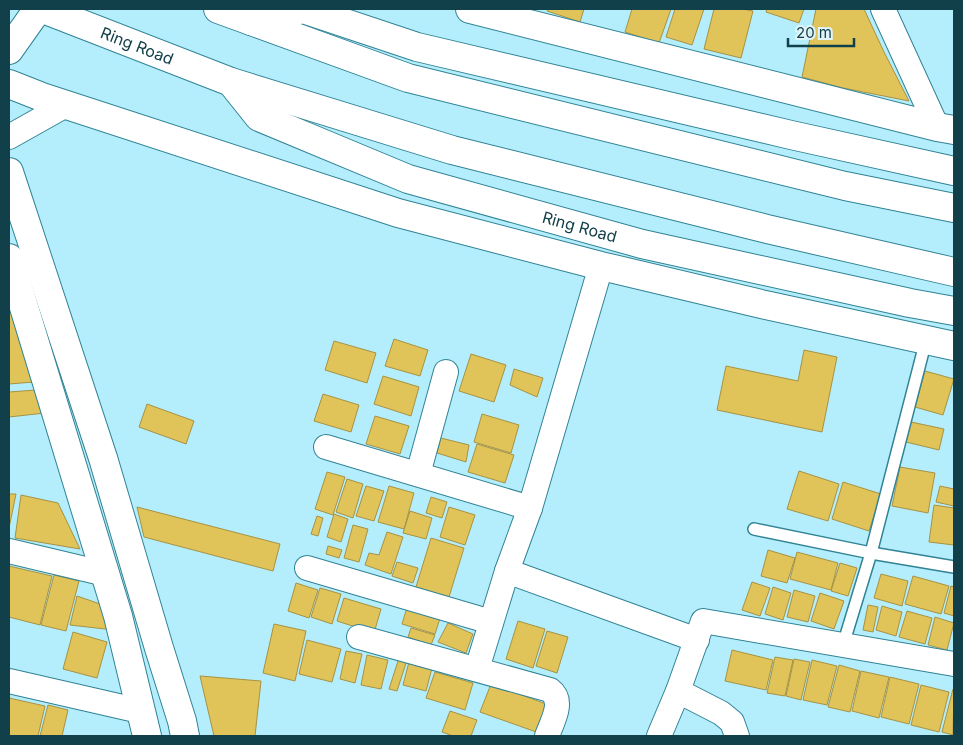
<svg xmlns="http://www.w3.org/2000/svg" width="963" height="745" font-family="Inter,sans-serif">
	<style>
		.building { fill: #e0c459; stroke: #a79243 }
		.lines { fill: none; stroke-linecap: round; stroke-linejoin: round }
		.service-casing { stroke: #318395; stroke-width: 14 }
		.minor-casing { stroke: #318395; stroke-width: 26 }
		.tertiary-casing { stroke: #318395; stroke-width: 30 }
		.secondary-casing { stroke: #318395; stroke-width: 30 }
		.primary-casing { stroke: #318395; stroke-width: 30 }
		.service { stroke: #fff; stroke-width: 11 }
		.minor { stroke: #fff; stroke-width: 24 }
		.tertiary { stroke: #fff; stroke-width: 28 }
		.secondary { stroke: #fff; stroke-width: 28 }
		.primary { stroke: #fff; stroke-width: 28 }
		.labels { text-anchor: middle; stroke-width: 4.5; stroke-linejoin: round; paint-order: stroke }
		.street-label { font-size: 16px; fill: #12404a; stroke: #e1f4f9 }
	</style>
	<rect width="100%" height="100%" fill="#b4eefc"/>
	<g class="building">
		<polygon points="548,9 584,9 580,22 547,11"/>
		<polygon points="632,9 671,9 659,43 625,32"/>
		<polygon points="675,9 704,9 692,45 666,37"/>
		<polygon points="714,9 742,9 753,11 741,58 704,49"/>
		<polygon points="767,9 804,9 799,23 766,12"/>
		<polygon points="816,9 864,9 884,52 909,101 843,88 802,77"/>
		<polygon points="9,298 34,382 9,384"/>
		<polygon points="394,339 428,350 420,376 385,366"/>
		<polygon points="334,341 376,353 367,383 325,370"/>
		<polygon points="804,350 837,357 822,432 717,410 726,366 798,381"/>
		<polygon points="471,354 506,365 494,402 459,391"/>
		<polygon points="514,369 543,378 537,397 510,385"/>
		<polygon points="925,371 954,379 943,415 915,407"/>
		<polygon points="383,376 419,387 411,416 374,404"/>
		<polygon points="36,390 45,413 9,417 9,392"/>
		<polygon points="323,394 359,405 351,432 314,421"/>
		<polygon points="147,404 194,421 186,444 139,427"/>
		<polygon points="482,414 519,425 511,453 474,442"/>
		<polygon points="375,416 409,426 400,454 366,444"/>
		<polygon points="911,422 944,429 939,450 906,442"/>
		<polygon points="441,438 469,445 466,462 437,453"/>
		<polygon points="477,444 514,455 505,483 468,472"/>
		<polygon points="900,467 935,473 928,513 892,506"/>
		<polygon points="799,471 839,484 828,521 787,509"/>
		<polygon points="327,472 345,477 333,515 315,509"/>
		<polygon points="347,479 363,484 353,518 336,512"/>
		<polygon points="843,482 881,494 869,531 832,519"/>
		<polygon points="366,486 384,491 374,521 356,516"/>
		<polygon points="389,486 414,493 404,529 378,522"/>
		<polygon points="940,486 954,489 954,506 936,502"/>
		<polygon points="9,494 16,494 9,528"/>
		<polygon points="21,495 58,503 80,549 15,538"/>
		<polygon points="431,497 447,502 442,518 426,513"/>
		<polygon points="934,505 954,508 954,545 929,542"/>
		<polygon points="137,507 280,544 273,571 144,537"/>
		<polygon points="449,507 475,515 465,545 440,537"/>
		<polygon points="410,511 432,518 426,539 403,533"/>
		<polygon points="334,514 348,519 341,542 327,537"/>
		<polygon points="317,516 323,518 318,536 311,534"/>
		<polygon points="353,525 368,529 359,562 344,558"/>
		<polygon points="387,532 403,537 391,574 365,565 369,553 379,555"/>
		<polygon points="431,538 464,548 449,597 416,587"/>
		<polygon points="328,546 342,550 339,558 326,554"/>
		<polygon points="768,550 795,558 787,583 761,576"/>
		<polygon points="797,552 838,563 831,590 790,579"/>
		<polygon points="397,562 418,568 413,583 392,576"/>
		<polygon points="840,563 857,568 848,596 831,591"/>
		<polygon points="9,566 52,576 40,625 9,617"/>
		<polygon points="881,574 908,581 902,606 874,598"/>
		<polygon points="54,575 79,581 66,631 41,625"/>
		<polygon points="913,576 949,586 941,614 905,604"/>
		<polygon points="752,582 770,588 760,616 742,610"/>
		<polygon points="296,583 318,590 309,618 288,611"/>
		<polygon points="951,586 954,587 954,616 944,613"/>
		<polygon points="773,587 791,593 783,620 765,614"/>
		<polygon points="320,588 341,594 332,624 311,617"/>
		<polygon points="794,590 815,596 808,622 787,617"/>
		<polygon points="820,593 844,601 834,629 811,621"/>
		<polygon points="77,596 106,606 114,630 70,625"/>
		<polygon points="344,598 381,609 374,633 337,621"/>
		<polygon points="409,601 442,612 435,634 402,624"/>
		<polygon points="868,605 878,607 873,632 863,630"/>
		<polygon points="882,606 902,612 896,636 876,630"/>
		<polygon points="907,611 932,618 925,644 899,637"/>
		<polygon points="935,617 954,623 947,650 928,645"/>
		<polygon points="518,621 545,629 533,668 506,659"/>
		<polygon points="448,623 473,634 466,653 438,642"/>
		<polygon points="274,624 306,631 295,681 263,673"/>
		<polygon points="411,628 435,635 431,645 408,637"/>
		<polygon points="547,631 568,637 557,673 536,666"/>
		<polygon points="73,632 107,642 97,678 63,669"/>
		<polygon points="307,640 341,649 332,682 299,674"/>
		<polygon points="732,650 773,660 766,690 725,681"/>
		<polygon points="346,651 362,654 355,683 340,679"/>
		<polygon points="367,655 388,660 381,689 361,685"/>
		<polygon points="775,657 793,660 785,696 767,693"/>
		<polygon points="399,658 407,660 397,691 389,689"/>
		<polygon points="794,659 810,662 801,700 786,696"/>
		<polygon points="812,660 837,666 827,705 803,700"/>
		<polygon points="409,662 432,668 426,691 403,685"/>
		<polygon points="839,665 860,671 850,712 828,707"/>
		<polygon points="861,671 889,677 879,718 852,711"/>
		<polygon points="435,672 473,683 465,710 426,698"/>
		<polygon points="200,676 261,681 255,736 214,736"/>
		<polygon points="890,677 919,684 909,724 881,717"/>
		<polygon points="491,684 549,705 539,733 480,712"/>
		<polygon points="921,685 949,692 939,732 911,725"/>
		<polygon points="953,689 954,689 953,735 942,732"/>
		<polygon points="9,698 45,706 38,736 9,736"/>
		<polygon points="48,705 68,710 62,736 40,736"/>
		<polygon points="450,711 477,720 471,736 453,736 442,732"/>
	</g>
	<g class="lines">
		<defs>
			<g id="service">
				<polyline points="754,529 871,553 954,567"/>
				<polyline points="843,645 871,553 926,340"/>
			</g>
			<g id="minor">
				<polyline points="883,9 937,127"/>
				<polyline points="9,137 66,105"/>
				<polyline points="326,447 530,508"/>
				<polyline points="418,474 446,372"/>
				<polyline points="9,551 106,574"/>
				<polyline points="307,568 491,622"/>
				<polyline points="507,571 697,640"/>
				<path d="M359,637L550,690C565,701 552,722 547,736"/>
				<polyline points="477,669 507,571 530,508 601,266"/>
				<polyline points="9,681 140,711"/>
				<polyline points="678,691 721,713 732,722 737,736"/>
				<polyline points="659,736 678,691 703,621 954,664"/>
			</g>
			<g id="tertiary">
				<polyline points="470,9 937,127 954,130"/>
				<polyline points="9,84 42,97 398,213 601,266 761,304 954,346"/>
			</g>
			<g id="secondary">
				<polyline points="251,21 408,78 845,186 954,208"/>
				<polyline points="9,50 38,9"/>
				<polyline points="231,82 452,150 767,229 954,272"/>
				<polyline points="9,172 103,458 159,648 182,721 185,736"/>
				<polyline points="9,258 118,616 147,736"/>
			</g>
			<g id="primary">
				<path id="s1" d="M43,9L231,82L259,117L408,179L642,244L910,303L954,311"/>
				<polyline points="218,9 251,21 303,9 417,47 791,135 954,171"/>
			</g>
		</defs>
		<use href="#service" class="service-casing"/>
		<use href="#minor" class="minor-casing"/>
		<use href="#tertiary" class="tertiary-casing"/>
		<use href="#secondary" class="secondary-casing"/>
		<use href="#primary" class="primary-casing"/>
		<use href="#service" class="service"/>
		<use href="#minor" class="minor"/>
		<use href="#tertiary" class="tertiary"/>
		<use href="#secondary" class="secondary"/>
		<use href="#primary" class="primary"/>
	</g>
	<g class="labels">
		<g class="street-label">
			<text dy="6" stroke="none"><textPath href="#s1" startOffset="101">Ring Road</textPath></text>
			<text dy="6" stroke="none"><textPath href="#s1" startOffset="586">Ring Road</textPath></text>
		</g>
	</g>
	<rect width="963" height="745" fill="none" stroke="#12404a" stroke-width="20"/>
	<path d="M788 38v8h66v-8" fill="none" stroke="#12404a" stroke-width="2.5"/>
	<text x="796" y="38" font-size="15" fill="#12404a" stroke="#e1f4f9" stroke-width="4" paint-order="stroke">20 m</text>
</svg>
